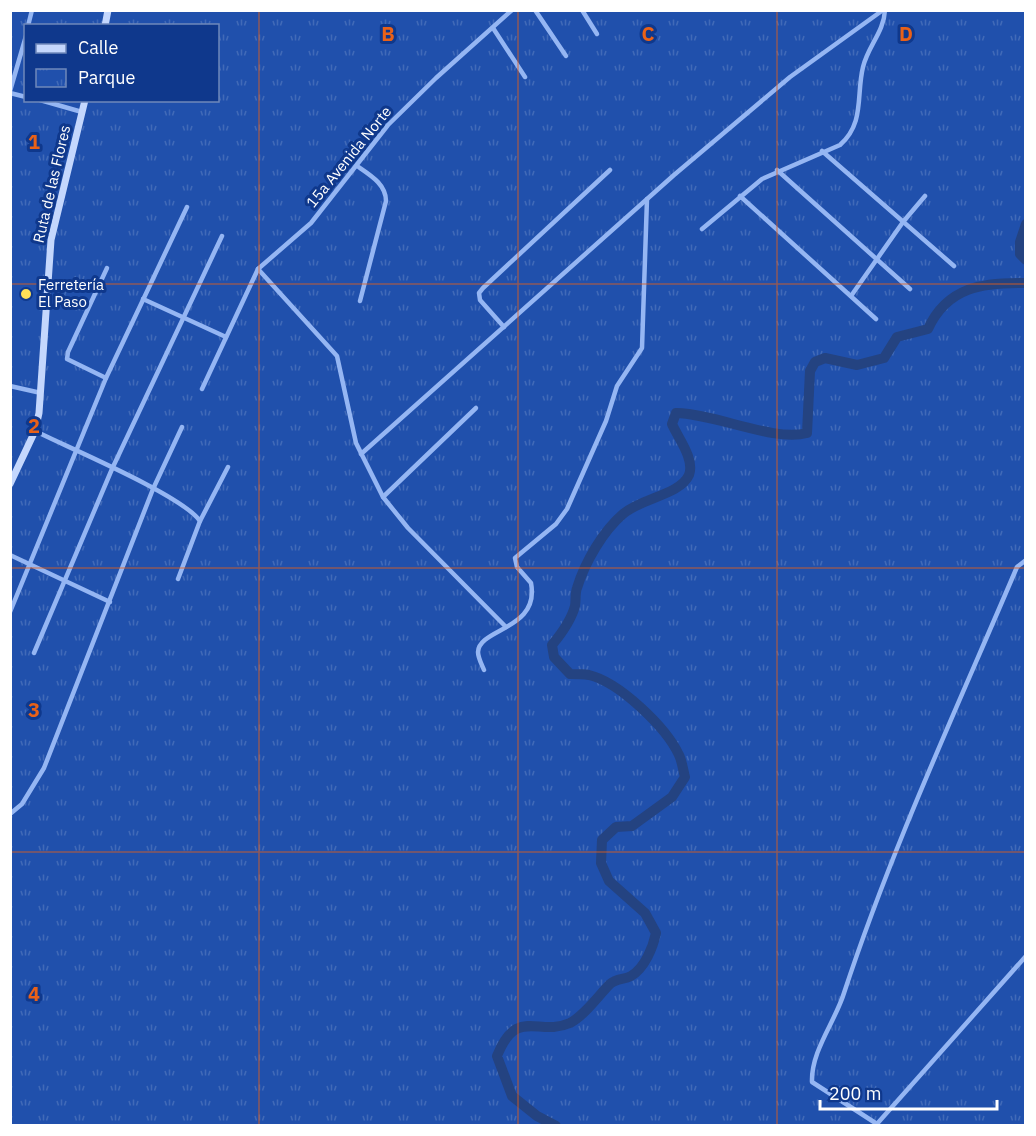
<svg xmlns="http://www.w3.org/2000/svg" width="1036" height="1136" font-family="'IBM Plex Sans',sans-serif">
	<style>
		.park { fill: url(#park-tufts); fill-rule: evenodd }
		.lines { fill: none; stroke-linecap: round; stroke-linejoin: round }
		.river { stroke: #244381; stroke-width: 10 }
		.minor { stroke: #95b6f3; stroke-width: 4.5 }
		.secondary { stroke: #c4d7fd; stroke-width: 7 }
		.grid { fill: none; stroke: #e96118; stroke-width: 1.5; stroke-opacity: 0.55 }
		.poi-dot { fill: #ffe057; stroke: #0f388c; stroke-width: 2 }
		.labels { text-anchor: middle; stroke-width: 6; stroke-linejoin: round; paint-order: stroke }
		.street-label { font-size: 15px; fill: #fff; stroke: #0f388c }
		.poi-label { font-size: 15px; fill: #fff; stroke: #0f388c; text-anchor: start }
		.grid-label { font-size: 20px; text-anchor: middle; font-weight: bold; fill: #e96118; stroke: #0f388c; stroke-width: 6; stroke-linejoin: round; paint-order: stroke }
	</style>
	<defs>
		<pattern id="park-tufts" width="24" height="20" patternUnits="userSpaceOnUse" patternTransform="scale(1.5)"><rect width="24" height="20" fill="#2050ac"/><path d="M3 7l-1-3M5 7V3M7 7l1-3M15 17l-1-3M17 17v-4M19 17l1-3" fill="none" stroke="#416ab8"/></pattern>
	</defs>
	<rect width="100%" height="100%" fill="#0f388c"/>
	<path class="park" d="M11,11H1025V1125H11ZM26,26H218V100H26Z"/>
	<g class="lines">
		<g class="river">
			<polyline points="1026,224 1020,242 1020,254 1026,260"/>
			<path d="M556,1126L537,1116L512,1096L497,1056C517,1006 538,1037 570,1023C585,1015 598,996 610,984C617,978 624,980 631,976C645,968 653,947 656,933L645,913L609,881L601,863L602,840L616,827L632,826L672,797L685,777C683,770 682,761 679,755C666,727 619,682 589,675C583,674 576,674 570,674L554,657L552,645C562,633 571,621 575,606C576,600 575,593 577,588C585,562 603,531 623,514C641,498 680,495 689,475C695,459 678,438 672,424L676,413C717,414 773,442 807,433L810,371L815,362L825,358L857,365L884,358L897,337L928,329C947,287 983,282 1026,283"/>
		</g>
		<g class="minor">
			<polyline points="535,10 566,56"/>
			<polyline points="582,10 597,34"/>
			<polyline points="28,26 32,10"/>
			<polyline points="493,28 525,77"/>
			<polyline points="10,91 26,36"/>
			<polyline points="10,93 26,97"/>
			<polyline points="40,100 82,112"/>
			<polyline points="822,151 954,266"/>
			<path d="M357,166C370,175 386,184 386,201L360,301"/>
			<polyline points="777,170 910,289"/>
			<polyline points="740,196 876,319"/>
			<path d="M702,229L762,179L840,145C865,123 856,95 863,67C868,46 884,32 885,10"/>
			<polyline points="258,269 337,356 356,443 383,497 408,528 506,627"/>
			<polyline points="851,296 903,222 925,196"/>
			<polyline points="143,299 226,337"/>
			<polyline points="504,327 480,300 479,293 483,288 610,170"/>
			<polyline points="106,378 67,359 68,352 107,268"/>
			<polyline points="10,386 41,393"/>
			<polyline points="202,389 258,269 311,223 388,125 436,78 512,10"/>
			<path d="M35,431C69,448 182,495 200,521L178,579"/>
			<polyline points="361,454 674,175 790,77 883,10"/>
			<polyline points="383,497 476,408"/>
			<polyline points="200,521 228,467"/>
			<polyline points="10,555 110,602"/>
			<polyline points="10,612 106,378 187,207"/>
			<polyline points="34,653 112,469 222,236"/>
			<path d="M484,670C482,665 478,658 478,652C479,628 540,630 531,583L517,567L515,558L556,524L567,509L606,421L617,386L642,348L647,199"/>
			<polyline points="10,814 22,804 44,768 153,489 182,427"/>
			<path d="M877,1124L812,1082C811,1051 835,1022 844,993C892,847 957,708 1017,567L1026,560"/>
			<polyline points="876,1125 1026,956"/>
		</g>
		<g class="secondary">
			<polyline points="105,26 108,10"/>
			<polyline points="10,484 35,431 39,413 51,240 85,100"/>
		</g>
	</g>
	<path class="grid" d="M259,10V1126M518,10V1126M777,10V1126M10,284H1026M10,568H1026M10,852H1026"/>
	<circle class="poi-dot" cx="26" cy="294" r="6"/>
	<g class="labels">
		<g class="street-label">
			<text transform="translate(349 157) rotate(-51)" y="5">15a Avenida Norte</text>
			<text transform="translate(52 184) rotate(-77)" y="5">Ruta de las Flores</text>
		</g>
		<g class="poi-label">
			<text x="38" y="290">Ferretería<tspan x="38" dy="17">El Paso</tspan></text>
		</g>
	</g>
	<g class="grid-label">
		<text x="388" y="41">B</text>
		<text x="648" y="41">C</text>
		<text x="906" y="41">D</text>
		<text x="34" y="149">1</text>
		<text x="34" y="433">2</text>
		<text x="34" y="717">3</text>
		<text x="34" y="1001">4</text>
	</g>
	<rect width="1036" height="1136" fill="none" stroke="#ffffff" stroke-width="24"/>
	<rect x="24" y="24" width="195" height="78" fill="#0f388c" stroke="#6f88ba" stroke-width="1.5"/>
	<rect x="36" y="44" width="30" height="9" fill="#c4d7fd" stroke="#6f88ba" stroke-width="1.5"/>
	<text x="78" y="54" font-size="18" fill="#ffffff">Calle</text>
	<rect x="36" y="69" width="30" height="18" fill="url(#park-tufts)" stroke="#6f88ba" stroke-width="1.5"/>
	<text x="78" y="84" font-size="18" fill="#ffffff">Parque</text>
	<path d="M820 1100v9h177v-9" fill="none" stroke="#ffffff" stroke-width="3"/>
	<text x="829" y="1100" font-size="18" fill="#ffffff" stroke="#0f388c" stroke-width="4.5" paint-order="stroke">200 m</text>
</svg>
